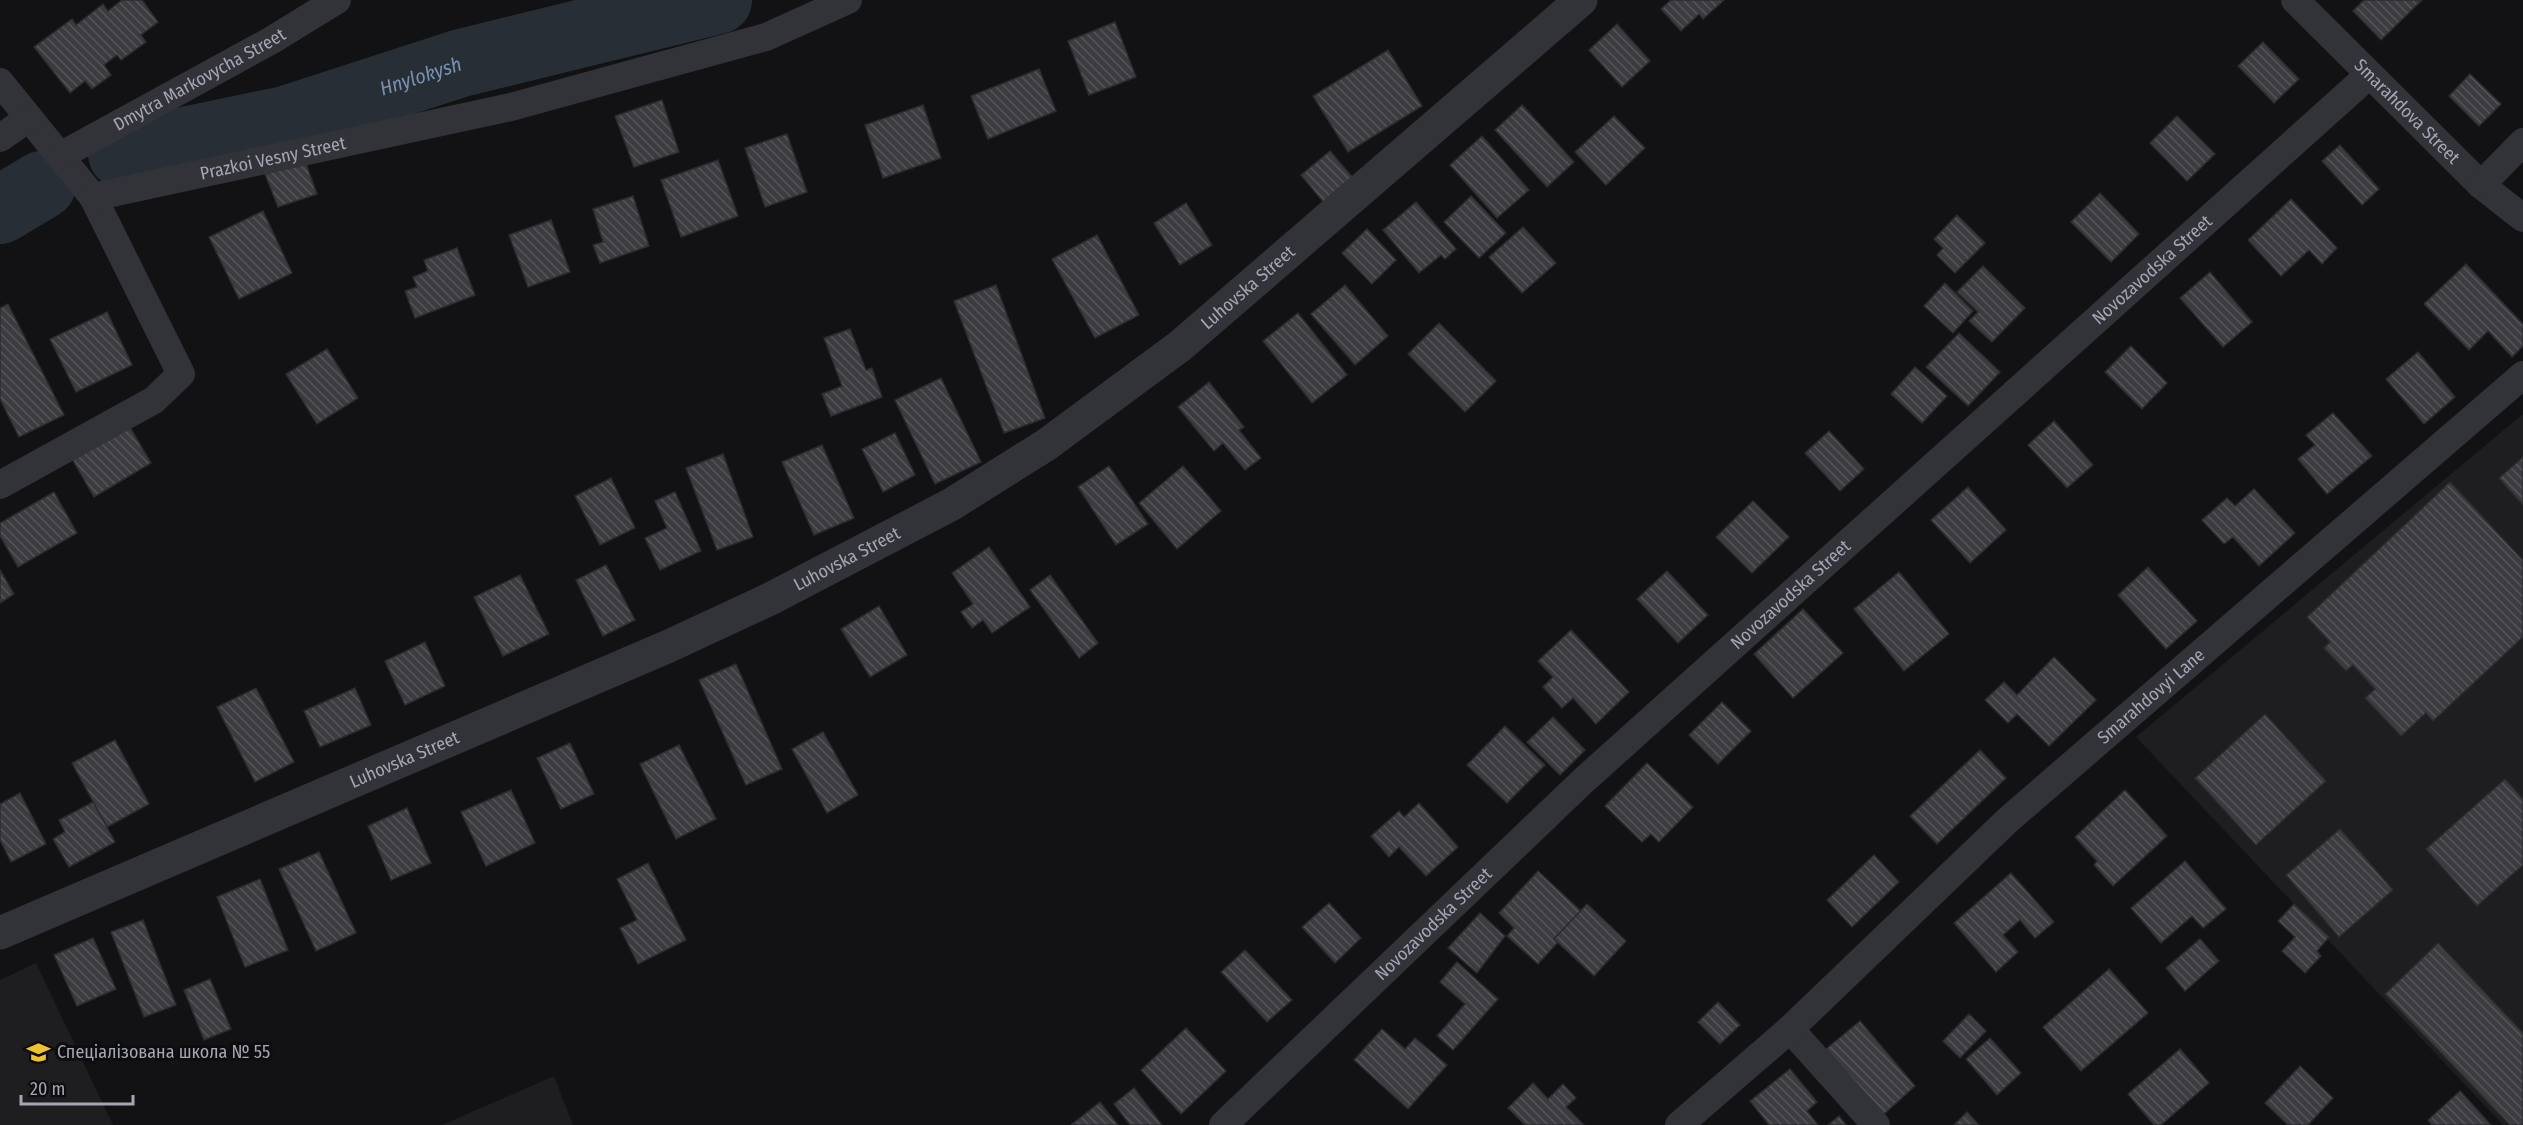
<svg xmlns="http://www.w3.org/2000/svg" width="2523" height="1125" font-family="'Fira Sans Condensed',sans-serif">
	<style>
		.built { fill: #1e1d20 }
		.lines { fill: none; stroke-linecap: round; stroke-linejoin: round }
		.river { stroke: #282e36; stroke-width: 68 }
		.building { fill: url(#building-back-hatch); stroke: #2c2b2f; stroke-width: 1.5 }
		.minor { stroke: #323338; stroke-width: 28 }
		.tertiary { stroke: #323338; stroke-width: 33 }
		.labels { text-anchor: middle; stroke-width: 6; stroke-linejoin: round; paint-order: stroke }
		.street-label { font-size: 18px; fill: #a3a6b3; stroke: #0d0c0e }
		.poi-label { font-size: 18px; fill: #a3a6b3; stroke: #0d0c0e; text-anchor: start }
		.water-label { font-size: 20px; font-style: italic; fill: #7a90af; stroke: #0d0c0e }
	</style>
	<defs>
		<pattern id="building-back-hatch" width="6" height="6" patternUnits="userSpaceOnUse" patternTransform="scale(1.5)"><rect width="6" height="6" fill="#3c3b40"/><path d="M-1 5l2 2M0 0l6 6M5-1l2 2" fill="none" stroke="#555459"/></pattern>
	</defs>
	<rect width="100%" height="100%" fill="#121113"/>
	<g class="built">
		<polygon points="2523,414 2523,1125 2503,1125 2136,737"/>
		<polygon points="36,963 113,1125 0,1125 0,980"/>
		<polygon points="554,1076 573,1125 442,1125"/>
	</g>
	<g class="lines">
		<g class="river">
			<path id="s1" d="M122,154L285,120L461,63L718,0"/>
			<polyline points="0,210 42,185"/>
		</g>
	</g>
	<g class="building">
		<polygon points="122,0 142,0 158,22 141,35 146,42 121,60 117,55 104,65 111,75 92,89 85,81 70,93 34,47 72,19 76,25 103,4 108,11"/>
		<polygon points="1671,0 1724,0 1703,19 1699,14 1681,31 1661,9"/>
		<polygon points="2364,0 2422,0 2381,40 2353,11"/>
		<polygon points="1115,22 1136,77 1089,95 1068,41"/>
		<polygon points="1617,24 1650,61 1622,87 1589,50"/>
		<polygon points="2263,42 2299,79 2274,103 2238,66"/>
		<polygon points="1388,50 1422,106 1348,152 1313,96"/>
		<polygon points="1039,69 1056,111 988,139 971,96"/>
		<polygon points="2470,74 2501,104 2479,126 2449,96"/>
		<polygon points="662,100 679,152 634,167 615,116"/>
		<polygon points="923,105 941,158 883,178 865,125"/>
		<polygon points="1522,105 1574,162 1547,187 1495,130"/>
		<polygon points="1614,116 1645,148 1606,185 1575,152"/>
		<polygon points="2177,116 2215,154 2187,181 2150,143"/>
		<polygon points="787,134 807,192 765,207 745,148"/>
		<polygon points="1482,136 1529,190 1497,218 1450,165"/>
		<polygon points="2340,145 2379,189 2362,205 2322,161"/>
		<polygon points="1330,151 1353,178 1324,203 1301,175"/>
		<polygon points="718,160 738,216 681,237 661,180"/>
		<polygon points="305,161 317,194 278,207 265,174"/>
		<polygon points="2100,193 2139,234 2111,262 2071,222"/>
		<polygon points="633,196 649,246 600,263 593,245 603,242 593,209"/>
		<polygon points="1471,196 1506,233 1479,258 1444,222"/>
		<polygon points="2291,199 2337,248 2322,264 2309,250 2281,276 2248,240"/>
		<polygon points="1416,202 1456,249 1445,259 1441,255 1419,273 1383,230"/>
		<polygon points="1186,203 1212,245 1180,265 1154,223"/>
		<polygon points="263,211 292,273 239,299 209,237"/>
		<polygon points="1957,215 1985,243 1955,273 1937,255 1943,248 1934,239"/>
		<polygon points="551,220 570,272 528,287 509,235"/>
		<polygon points="1523,227 1556,263 1522,293 1489,257"/>
		<polygon points="1367,229 1396,260 1372,284 1342,253"/>
		<polygon points="1097,235 1139,315 1095,338 1052,259"/>
		<polygon points="457,248 475,295 415,318 405,291 417,287 413,277 428,271 424,260"/>
		<polygon points="2466,264 2523,324 2523,346 2512,357 2488,331 2469,350 2424,304"/>
		<polygon points="1983,266 2025,308 1992,342 1969,321 1978,312 1957,292"/>
		<polygon points="2210,272 2252,322 2223,347 2180,298"/>
		<polygon points="1945,283 1973,311 1953,333 1924,306"/>
		<polygon points="996,285 1045,418 1004,433 954,301"/>
		<polygon points="1345,285 1388,336 1355,365 1311,314"/>
		<polygon points="8,304 64,415 19,437 0,399 0,308"/>
		<polygon points="107,312 132,365 76,392 50,339"/>
		<polygon points="1298,313 1347,375 1312,403 1263,341"/>
		<polygon points="1439,323 1496,381 1465,412 1408,354"/>
		<polygon points="850,329 866,370 872,368 882,397 831,416 822,394 842,386 824,338"/>
		<polygon points="1959,333 2000,372 1968,406 1926,367"/>
		<polygon points="2131,346 2167,383 2142,409 2105,372"/>
		<polygon points="327,349 358,398 317,424 286,374"/>
		<polygon points="2418,352 2455,397 2424,424 2386,379"/>
		<polygon points="1915,367 1947,396 1922,423 1891,394"/>
		<polygon points="941,378 981,462 935,484 895,400"/>
		<polygon points="1209,382 1244,427 1239,430 1261,458 1245,470 1223,443 1214,451 1178,407"/>
		<polygon points="2333,413 2372,456 2327,494 2298,459 2315,445 2306,435"/>
		<polygon points="2054,421 2093,465 2067,488 2028,445"/>
		<polygon points="128,424 151,463 94,497 71,457"/>
		<polygon points="1829,431 1864,469 1840,491 1805,453"/>
		<polygon points="895,433 915,475 883,492 862,449"/>
		<polygon points="822,445 854,518 814,535 782,462"/>
		<polygon points="723,454 753,537 717,550 686,468"/>
		<polygon points="2523,457 2523,505 2499,478"/>
		<polygon points="1109,466 1148,524 1116,545 1078,487"/>
		<polygon points="1183,466 1221,511 1177,549 1139,503"/>
		<polygon points="611,478 635,528 600,545 575,496"/>
		<polygon points="2450,482 2523,560 2523,637 2433,721 2426,713 2401,736 2365,698 2375,689 2353,665 2346,671 2324,648 2330,642 2307,617"/>
		<polygon points="1968,487 2006,530 1970,563 1931,520"/>
		<polygon points="2254,489 2295,533 2259,566 2233,537 2224,544 2202,520 2227,498 2235,506"/>
		<polygon points="54,492 77,533 18,567 0,536 0,523"/>
		<polygon points="675,492 701,551 660,570 645,538 667,528 655,501"/>
		<polygon points="1753,501 1789,537 1752,573 1716,537"/>
		<polygon points="989,547 1030,607 992,633 983,620 972,628 961,612 973,604 952,573"/>
		<polygon points="606,565 635,620 603,636 576,580"/>
		<polygon points="2148,567 2197,621 2166,649 2118,595"/>
		<polygon points="0,570 14,594 0,603"/>
		<polygon points="1667,571 1708,615 1678,643 1637,599"/>
		<polygon points="1899,572 1949,634 1904,671 1854,609"/>
		<polygon points="520,575 549,634 503,656 474,597"/>
		<polygon points="1050,575 1098,643 1079,658 1030,590"/>
		<polygon points="879,606 907,655 870,677 841,629"/>
		<polygon points="1803,609 1843,653 1793,698 1754,654"/>
		<polygon points="1571,630 1629,692 1596,724 1573,698 1562,708 1543,687 1553,677 1538,661"/>
		<polygon points="425,642 445,686 405,705 385,661"/>
		<polygon points="2054,657 2096,700 2049,746 2017,714 2008,723 1985,700 2004,682 2017,695"/>
		<polygon points="736,664 782,769 746,785 699,680"/>
		<polygon points="256,688 294,762 255,782 217,707"/>
		<polygon points="355,688 371,725 320,747 304,711"/>
		<polygon points="1722,702 1751,731 1718,764 1689,735"/>
		<polygon points="2265,714 2326,781 2256,845 2195,778"/>
		<polygon points="1553,717 1585,750 1560,775 1527,742"/>
		<polygon points="1505,726 1545,765 1507,803 1467,765"/>
		<polygon points="823,732 858,795 827,813 792,749"/>
		<polygon points="115,740 149,804 107,827 72,763"/>
		<polygon points="570,743 594,794 561,809 537,758"/>
		<polygon points="679,745 716,819 676,839 640,764"/>
		<polygon points="1980,750 2006,778 1937,844 1910,816"/>
		<polygon points="1647,763 1693,807 1659,842 1651,834 1642,842 1605,806"/>
		<polygon points="2505,779 2523,799 2523,865 2477,906 2426,849"/>
		<polygon points="511,790 535,843 486,866 461,812"/>
		<polygon points="2125,790 2167,836 2113,886 2094,865 2097,861 2075,837"/>
		<polygon points="20,793 46,844 11,862 0,840 0,804"/>
		<polygon points="93,802 115,842 69,867 53,839 65,832 59,820"/>
		<polygon points="1419,803 1458,847 1426,876 1399,847 1389,857 1371,836 1399,811 1404,817"/>
		<polygon points="407,808 431,863 391,880 368,826"/>
		<polygon points="2340,829 2393,890 2339,937 2286,875"/>
		<polygon points="319,852 356,933 316,951 279,869"/>
		<polygon points="1874,855 1899,882 1852,927 1827,900"/>
		<polygon points="2185,861 2226,909 2203,928 2192,916 2161,943 2131,908"/>
		<polygon points="648,863 686,940 638,964 620,928 637,920 617,879"/>
		<polygon points="1538,871 1581,911 1554,939 1558,942 1538,964 1507,936 1514,928 1499,913"/>
		<polygon points="2011,873 2054,922 2035,938 2020,920 2003,935 2018,952 1996,972 1954,923"/>
		<polygon points="260,879 288,950 245,967 217,897"/>
		<polygon points="1329,903 1361,938 1335,963 1302,927"/>
		<polygon points="1587,904 1626,941 1594,976 1554,939"/>
		<polygon points="2294,904 2329,937 2317,951 2321,956 2305,973 2282,951 2295,937 2278,921"/>
		<polygon points="1480,913 1505,936 1477,973 1448,948"/>
		<polygon points="143,920 176,1005 144,1017 111,932"/>
		<polygon points="93,938 116,989 77,1006 54,955"/>
		<polygon points="2200,939 2219,961 2185,991 2166,968"/>
		<polygon points="2438,943 2523,1033 2523,1125 2510,1125 2385,994"/>
		<polygon points="1245,950 1292,1000 1267,1022 1221,972"/>
		<polygon points="1457,962 1498,999 1453,1050 1437,1036 1465,1004 1440,982"/>
		<polygon points="2109,969 2148,1013 2081,1071 2043,1027"/>
		<polygon points="210,979 231,1029 204,1040 184,990"/>
		<polygon points="1718,1002 1740,1025 1720,1044 1698,1022"/>
		<polygon points="1969,1014 1986,1031 1960,1058 1943,1041"/>
		<polygon points="1860,1021 1915,1086 1883,1115 1826,1049"/>
		<polygon points="1186,1028 1226,1071 1181,1114 1141,1070"/>
		<polygon points="1382,1029 1405,1049 1415,1038 1447,1065 1408,1109 1354,1060"/>
		<polygon points="1990,1038 2021,1073 1997,1095 1966,1059"/>
		<polygon points="2180,1049 2209,1083 2161,1125 2154,1125 2128,1094"/>
		<polygon points="2300,1066 2333,1098 2308,1125 2288,1125 2265,1103"/>
		<polygon points="1790,1069 1817,1102 1807,1111 1818,1125 1769,1125 1750,1101"/>
		<polygon points="1533,1083 1548,1099 1563,1084 1576,1098 1566,1107 1584,1125 1525,1125 1508,1108"/>
		<polygon points="1134,1088 1162,1125 1130,1125 1114,1104"/>
		<polygon points="2460,1091 2491,1125 2432,1125 2428,1120"/>
		<polygon points="1100,1102 1118,1125 1071,1125"/>
		<polygon points="1967,1112 1979,1125 1954,1125"/>
		<polygon points="1839,1116 1846,1125 1828,1125"/>
	</g>
	<g class="lines">
		<g class="minor">
			<path id="s2" d="M2295,0L2481,185L2523,218"/>
			<polyline points="0,82 93,197 181,374 154,400 0,485"/>
			<polyline points="0,138 29,118"/>
			<path id="s3" d="M60,156L272,40L337,0"/>
			<polyline points="2481,185 2523,142"/>
			<path id="s4" d="M93,197L511,107L766,37L848,0"/>
			<polyline points="1790,1029 1876,1125"/>
			<path id="s5" d="M1223,1125L1584,780L2369,75"/>
			<path id="s6" d="M1679,1125L1790,1029L2009,819L2523,375"/>
		</g>
		<path class="tertiary" id="s7" d="M0,933L669,646L770,599L952,504L1046,445L1180,346L1581,0"/>
	</g>
	<defs>
		<symbol id="school-bare" viewBox="-9 -9 18 18"><path d="M0-5L7-2L0 1L-7-2ZM-4 1L0 2.5L4 1V4Q0 6-4 4Z" fill="#efc32d" stroke="#0d0c0e" stroke-width="2.5" paint-order="stroke"/></symbol>
	</defs>
	<g fill-rule="evenodd">
		<use href="#school-bare" x="22" y="1036" width="33" height="33"/>
	</g>
	<g class="labels">
		<g class="street-label">
			<text dy="6" stroke="none"><textPath href="#s3" startOffset="159">Dmytra Markovycha Street</textPath></text>
			<text dy="6" stroke="none"><textPath href="#s2" startOffset="158">Smarahdova Street</textPath></text>
			<text dy="6" stroke="none"><textPath href="#s4" startOffset="184">Prazkoi Vesny Street</textPath></text>
			<text dy="6" stroke="none"><textPath href="#s5" startOffset="1263">Novozavodska Street</textPath></text>
			<text dy="6" stroke="none"><textPath href="#s7" startOffset="1412">Luhovska Street</textPath></text>
			<text dy="6" stroke="none"><textPath href="#s7" startOffset="926">Luhovska Street</textPath></text>
			<text dy="6" stroke="none"><textPath href="#s5" startOffset="777">Novozavodska Street</textPath></text>
			<text dy="6" stroke="none"><textPath href="#s6" startOffset="638">Smarahdovyi Lane</textPath></text>
			<text dy="6" stroke="none"><textPath href="#s7" startOffset="440">Luhovska Street</textPath></text>
			<text dy="6" stroke="none"><textPath href="#s5" startOffset="291">Novozavodska Street</textPath></text>
		</g>
		<g class="poi-label">
			<text x="57" y="1058">Спеціалізована школа № 55</text>
		</g>
		<g class="water-label">
			<text dy="7" stroke="none"><textPath href="#s1" startOffset="309">Hnylokysh</textPath></text>
		</g>
	</g>
	<path d="M21 1095v9h112v-9" fill="none" stroke="#a3a6b3" stroke-width="3"/>
	<text x="30" y="1095" font-size="18" fill="#a3a6b3" stroke="#0d0c0e" stroke-width="4.5" paint-order="stroke">20 m</text>
</svg>
